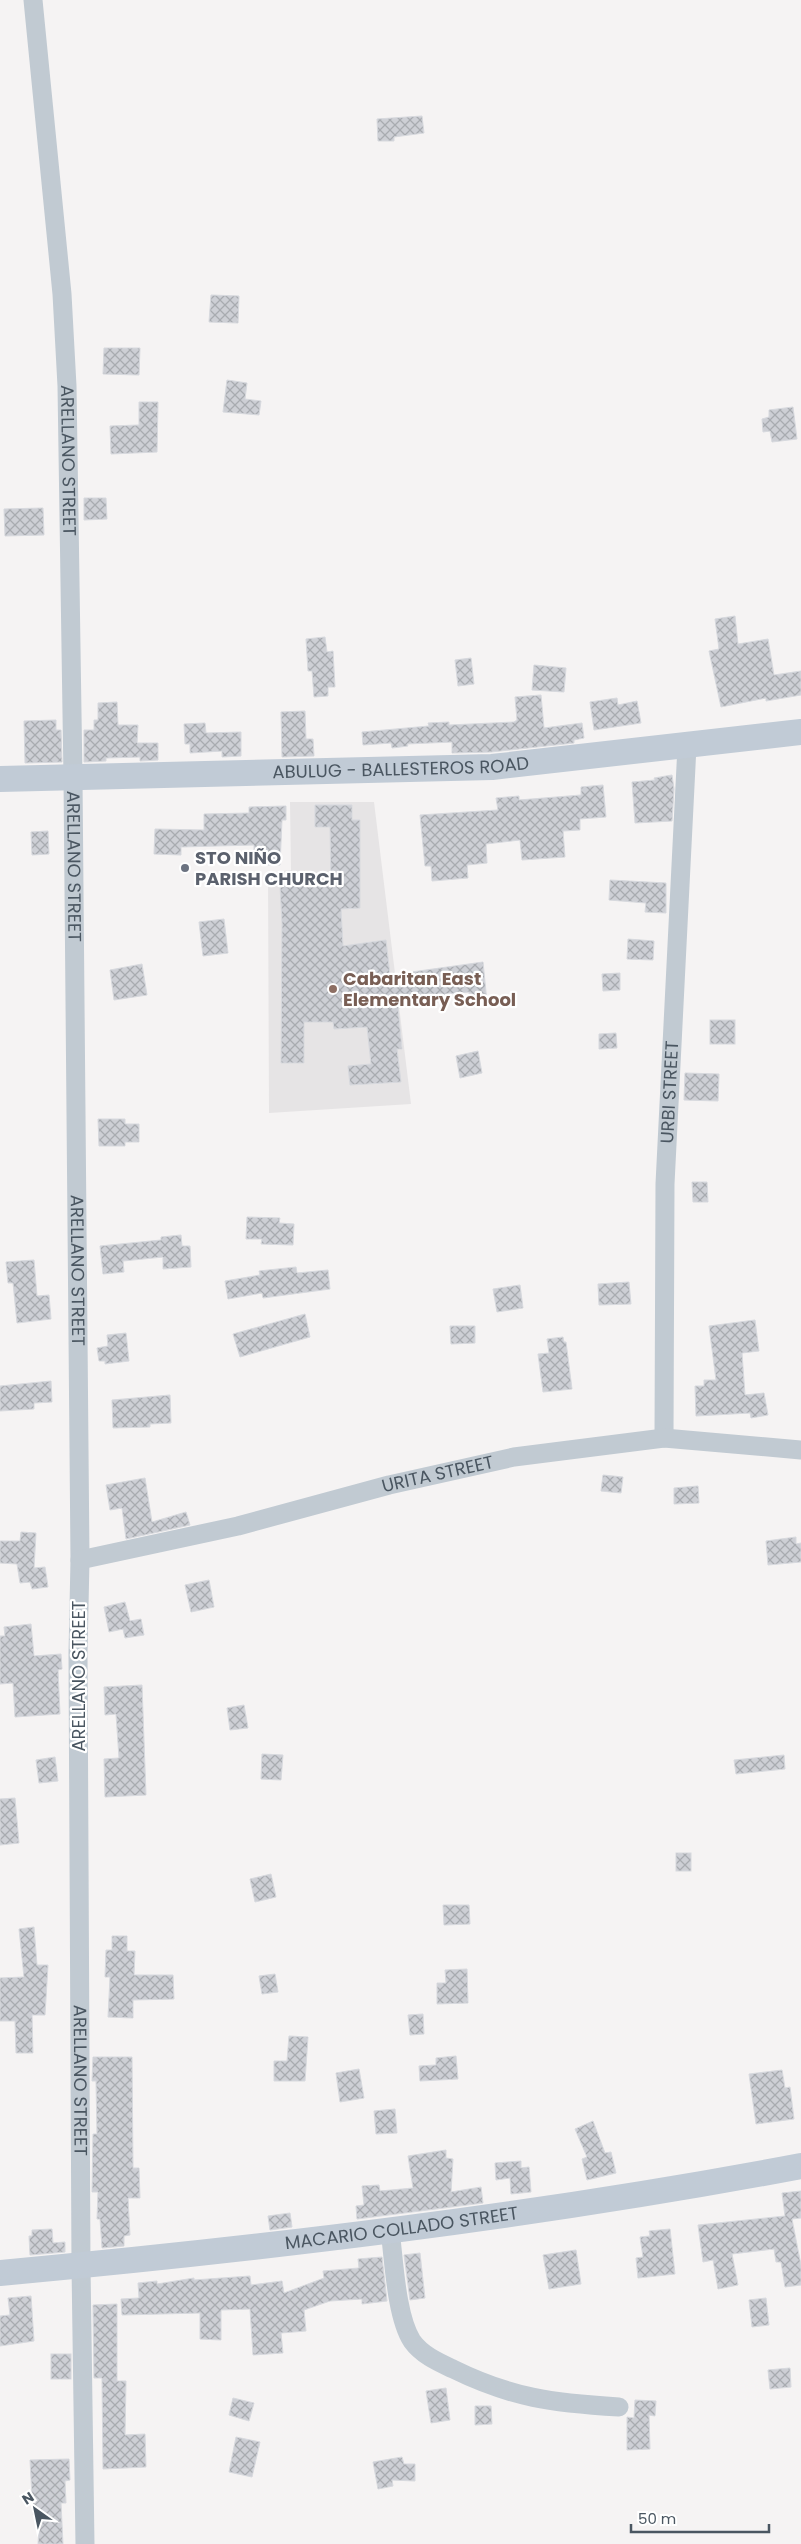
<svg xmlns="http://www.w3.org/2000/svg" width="801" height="2544" font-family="Poppins,sans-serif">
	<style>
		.education { fill: #e6e4e5 }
		.building { fill: url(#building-cross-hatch); stroke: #d7d9de }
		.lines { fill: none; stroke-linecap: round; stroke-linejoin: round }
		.street { stroke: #c1cad2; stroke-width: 19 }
		.secondary { stroke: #c1cbd6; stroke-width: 26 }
		.worship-dot { fill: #6b7280; stroke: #fff; stroke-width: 2 }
		.education-dot { fill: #8d6e63; stroke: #fff; stroke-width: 2 }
		.labels { text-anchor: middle; stroke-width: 4.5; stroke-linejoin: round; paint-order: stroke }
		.street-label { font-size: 18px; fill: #4a5661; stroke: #fff }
		.worship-label { font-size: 18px; font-weight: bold; fill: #5b616d; stroke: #fff; text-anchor: start }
		.education-label { font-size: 18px; font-weight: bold; fill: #785e54; stroke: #fff; text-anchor: start }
	</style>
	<defs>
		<pattern id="building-cross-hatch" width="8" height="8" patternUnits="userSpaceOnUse" patternTransform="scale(1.25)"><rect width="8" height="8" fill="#cdcfd5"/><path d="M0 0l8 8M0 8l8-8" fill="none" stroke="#a8abb0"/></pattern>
	</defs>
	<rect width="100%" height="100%" fill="#f5f3f3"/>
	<polygon class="education" points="290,802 374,802 411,1104 269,1113 268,873 291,870"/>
	<g class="building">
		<polygon points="422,116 424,133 394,137 394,141 378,141 377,119"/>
		<polygon points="211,295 239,296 238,323 209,322"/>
		<polygon points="104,348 140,348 139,375 103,374"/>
		<polygon points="227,380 247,383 245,399 261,401 259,415 223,412"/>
		<polygon points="139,402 158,402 157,452 111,454 110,426 139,425"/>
		<polygon points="793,407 797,439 772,442 770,431 763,432 762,419 769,417 769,410"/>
		<polygon points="84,498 106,498 107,519 84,520"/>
		<polygon points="43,508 44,535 5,536 4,509"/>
		<polygon points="735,616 738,644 768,639 774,675 801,671 801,695 766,701 766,698 721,707 709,651 719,649 715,619"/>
		<polygon points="325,637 327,652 333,651 335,687 328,687 328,696 314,697 312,671 308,671 306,639"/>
		<polygon points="471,658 474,684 458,686 455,660"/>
		<polygon points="534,665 566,668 564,692 532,690"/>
		<polygon points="541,695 544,728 582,723 584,738 574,740 574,743 491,752 452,753 452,742 407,744 408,746 392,748 391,743 363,745 362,732 429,726 428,723 449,722 449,725 514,722 517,720 515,697"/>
		<polygon points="617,698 618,705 637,701 641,723 594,730 590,702"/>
		<polygon points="117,702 118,725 138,725 137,743 158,743 158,760 140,761 140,757 106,758 106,761 84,762 84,730 94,730 94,720 98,720 98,703"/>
		<polygon points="305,711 306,739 313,739 314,756 282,757 281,712"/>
		<polygon points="56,720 56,730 61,730 62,762 25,763 24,721"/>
		<polygon points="205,723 206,733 241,732 241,756 222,757 222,751 190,753 190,744 185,744 184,724"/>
		<polygon points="672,775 674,789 672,821 635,823 632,782 655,780 654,778"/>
		<polygon points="603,785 606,817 580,819 580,830 563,831 565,857 522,860 520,840 486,844 487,863 467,865 468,878 432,881 431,866 425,866 420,815 498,810 496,798 519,796 519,800 581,795 581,787"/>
		<polygon points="315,805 352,805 352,820 360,820 360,908 341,909 343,946 386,940 390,975 483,962 487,1002 470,1004 469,992 437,995 438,1002 398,1008 402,1049 397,1049 401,1082 350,1085 348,1066 371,1064 367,1027 334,1029 333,1022 304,1022 304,1063 281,1063 282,923 280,886 331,884 330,827 315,827"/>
		<polygon points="286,806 286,820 282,820 280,865 264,865 264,850 254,850 254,845 181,847 181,855 154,854 155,829 204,830 204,814 249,813 249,807"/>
		<polygon points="48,831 49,854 32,855 31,832"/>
		<polygon points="610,880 666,883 666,913 645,912 646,903 609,900"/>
		<polygon points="224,919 228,953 203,956 199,922"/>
		<polygon points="628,939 654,941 653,960 627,959"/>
		<polygon points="142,964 147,995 114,1000 110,970"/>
		<polygon points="620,973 620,990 603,991 602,974"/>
		<rect x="710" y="1020" width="25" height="24"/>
		<polygon points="616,1033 617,1048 599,1049 599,1034"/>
		<polygon points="478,1051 482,1073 460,1078 456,1056"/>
		<polygon points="685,1073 719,1074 718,1101 684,1100"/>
		<polygon points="98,1119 125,1119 125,1124 139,1124 139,1142 125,1142 125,1146 99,1146"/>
		<polygon points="692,1182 707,1182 708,1202 693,1202"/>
		<polygon points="247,1217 280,1218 279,1223 294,1224 293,1245 261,1244 262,1239 246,1239"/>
		<polygon points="181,1235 182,1246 190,1246 191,1267 163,1269 163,1257 123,1261 124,1272 103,1274 100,1246 161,1240 161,1237"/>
		<polygon points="34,1260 37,1296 49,1295 51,1319 17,1323 13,1283 8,1283 6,1262"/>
		<polygon points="296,1267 297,1273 328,1270 330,1289 263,1298 262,1293 228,1299 225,1281 260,1275 259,1271"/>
		<polygon points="629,1282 631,1304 599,1305 598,1284"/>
		<polygon points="520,1285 523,1308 497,1312 493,1289"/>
		<polygon points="305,1314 310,1337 240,1357 233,1334"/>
		<polygon points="755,1320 759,1351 742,1353 745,1395 764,1393 768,1415 751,1418 750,1413 696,1416 695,1386 704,1386 704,1380 716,1380 709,1326"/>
		<polygon points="450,1326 475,1326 475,1343 451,1344"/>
		<polygon points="126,1333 129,1361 105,1364 105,1361 99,1361 97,1348 108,1346 107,1335"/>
		<polygon points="563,1337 564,1342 566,1342 572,1389 543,1392 538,1354 549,1353 547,1339"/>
		<polygon points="51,1381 52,1402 34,1403 34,1409 0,1411 0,1386"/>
		<polygon points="170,1395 171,1423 150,1424 150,1427 113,1428 112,1400"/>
		<polygon points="603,1475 623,1477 621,1493 601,1491"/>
		<polygon points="145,1478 152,1522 186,1512 190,1525 126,1539 122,1508 110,1510 106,1485"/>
		<polygon points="698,1486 699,1503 674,1504 674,1488"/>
		<polygon points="21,1532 36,1533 34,1568 45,1567 48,1587 32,1589 30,1582 20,1583 17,1564 0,1563 0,1541 20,1541"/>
		<polygon points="796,1537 796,1544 801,1543 801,1562 768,1565 766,1541"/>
		<polygon points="209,1580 214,1607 191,1612 185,1585"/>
		<polygon points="125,1602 130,1621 141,1619 144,1635 125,1638 123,1629 109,1632 104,1607"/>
		<polygon points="31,1624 34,1656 61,1654 62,1669 58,1670 60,1714 15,1717 13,1683 0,1684 0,1636 5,1636 4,1627"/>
		<polygon points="142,1685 146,1795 105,1797 104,1759 119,1758 116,1714 105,1715 104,1687"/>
		<polygon points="244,1705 248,1728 230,1730 227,1708"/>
		<polygon points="262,1754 283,1755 281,1780 261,1779"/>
		<polygon points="784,1755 785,1769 736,1774 734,1760"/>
		<polygon points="55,1757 58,1781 39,1783 36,1760"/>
		<polygon points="15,1798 19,1843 0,1845 0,1799"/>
		<rect x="676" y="1853" width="15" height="18"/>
		<polygon points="271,1874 276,1897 255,1902 250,1879"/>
		<polygon points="443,1905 469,1905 470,1924 444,1925"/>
		<polygon points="34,1927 37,1965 48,1965 45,2015 32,2015 33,2053 16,2053 15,2021 0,2021 0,1978 24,1977 19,1929"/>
		<polygon points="112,1936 127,1936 127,1951 135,1951 134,1975 173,1975 174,1999 133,2000 133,2018 108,2017 110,1977 105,1977 106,1950 112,1950"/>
		<polygon points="467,1969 468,2003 437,2004 437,1983 446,1983 445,1970"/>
		<polygon points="275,1974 278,1992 262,1994 259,1976"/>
		<polygon points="423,2014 424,2034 410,2035 408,2015"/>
		<polygon points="289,2036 308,2037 305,2081 274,2081 274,2061 287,2061"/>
		<polygon points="456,2056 458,2079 420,2081 419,2066 436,2065 436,2058"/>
		<polygon points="93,2057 132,2057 133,2168 139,2168 140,2198 128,2198 130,2235 124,2236 124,2246 102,2248 100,2219 97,2219 98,2192 92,2192 93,2134 97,2134 96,2081 92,2081"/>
		<polygon points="359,2069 364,2098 340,2102 336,2073"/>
		<polygon points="782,2070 785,2088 790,2087 794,2119 756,2124 749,2074"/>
		<polygon points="395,2109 397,2133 376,2134 374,2111"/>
		<polygon points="593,2121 605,2153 611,2152 616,2173 587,2180 582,2159 587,2157 575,2129"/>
		<polygon points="446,2150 446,2158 453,2159 451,2192 481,2187 483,2203 357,2219 356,2206 364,2205 362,2186 379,2185 380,2191 413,2188 408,2156"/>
		<polygon points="521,2161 521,2168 529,2167 531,2192 511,2194 510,2178 496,2180 495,2163"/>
		<polygon points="801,2191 801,2218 792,2219 801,2265 801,2285 785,2287 781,2262 776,2262 774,2249 732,2254 738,2285 718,2289 713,2260 703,2262 698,2225 785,2216 782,2193"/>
		<polygon points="290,2213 292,2227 270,2230 268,2216"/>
		<polygon points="52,2229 53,2243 65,2242 65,2252 30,2255 29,2236 32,2236 32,2230"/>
		<polygon points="670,2229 675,2274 638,2278 636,2258 643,2257 640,2237 650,2236 649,2231"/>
		<polygon points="576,2250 581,2284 549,2289 543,2255"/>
		<polygon points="420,2253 425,2298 410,2300 404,2255"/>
		<polygon points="382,2257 387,2301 362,2304 362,2299 330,2301 304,2310 306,2331 281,2333 283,2353 253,2355 250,2309 221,2310 221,2340 200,2339 200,2313 122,2315 121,2299 139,2298 138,2283 157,2281 157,2284 194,2278 194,2280 250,2276 251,2285 282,2281 284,2293 324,2278 323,2271 359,2268 358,2259"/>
		<polygon points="31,2296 34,2341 0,2346 0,2316 10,2315 8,2298"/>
		<polygon points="766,2298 769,2325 752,2327 749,2300"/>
		<polygon points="117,2304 117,2381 126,2381 125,2435 145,2434 146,2467 103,2469 102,2378 94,2378 93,2305"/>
		<rect x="51" y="2354" width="20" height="25"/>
		<polygon points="790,2368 791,2387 770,2389 768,2370"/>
		<polygon points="446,2388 450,2420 431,2423 426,2391"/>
		<polygon points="233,2398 254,2403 249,2421 229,2415"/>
		<polygon points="635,2400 656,2401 655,2416 649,2415 650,2449 627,2450 627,2417 634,2418"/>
		<polygon points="475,2406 491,2406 492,2424 475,2425"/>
		<polygon points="236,2437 260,2442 252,2477 229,2472"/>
		<polygon points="402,2457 404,2464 415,2464 415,2481 392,2480 393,2486 378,2489 373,2462"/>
		<polygon points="69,2459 70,2480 65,2481 66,2503 61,2503 63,2544 38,2544 40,2514 33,2515 30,2460"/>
	</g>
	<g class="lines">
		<g class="street">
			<path id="s1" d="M33,0L62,294L67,386L73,778L80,1560L78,1653L81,2266L85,2544"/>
			<path id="s2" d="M664,1438L665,1184L687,746"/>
			<path id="s3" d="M80,1560L238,1526L389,1485L514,1457L664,1438L801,1450"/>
			<path d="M390,2230C394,2260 396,2316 412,2341C422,2355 438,2362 453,2369C512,2398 553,2403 619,2407"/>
		</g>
		<g class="secondary">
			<path id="s4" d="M0,779L492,767L801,732"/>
			<path id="s5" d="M0,2273C268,2248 537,2216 801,2166"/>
		</g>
	</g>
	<circle class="worship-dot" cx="185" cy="868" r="5"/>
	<circle class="education-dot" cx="333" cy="989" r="5"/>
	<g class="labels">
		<g class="street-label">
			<text dy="6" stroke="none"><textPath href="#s1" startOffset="462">ARELLANO STREET</textPath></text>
			<text dy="6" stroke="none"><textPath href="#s4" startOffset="401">ABULUG - BALLESTEROS ROAD</textPath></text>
			<text dy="6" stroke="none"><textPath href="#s1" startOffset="868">ARELLANO STREET</textPath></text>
			<text dy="6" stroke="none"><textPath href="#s2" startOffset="346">URBI STREET</textPath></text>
			<text dy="6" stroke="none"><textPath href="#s1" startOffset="1272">ARELLANO STREET</textPath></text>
			<text dy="6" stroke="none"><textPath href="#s3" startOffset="368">URITA STREET</textPath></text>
			<text transform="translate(79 1676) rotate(-90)" y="6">ARELLANO STREET</text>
			<text dy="6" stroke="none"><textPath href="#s1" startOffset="2082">ARELLANO STREET</textPath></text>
			<text dy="6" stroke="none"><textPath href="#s5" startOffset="404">MACARIO COLLADO STREET</textPath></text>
		</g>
		<g class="worship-label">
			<text x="195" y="864">STO NIÑO<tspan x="195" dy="21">PARISH CHURCH</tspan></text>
		</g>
		<g class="education-label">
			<text x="343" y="985">Cabaritan East<tspan x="343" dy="21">Elementary School</tspan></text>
		</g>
	</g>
	<g transform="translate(35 2509) rotate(327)" stroke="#ffffff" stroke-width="4" paint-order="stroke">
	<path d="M0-4L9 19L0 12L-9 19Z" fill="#4a5661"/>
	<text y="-8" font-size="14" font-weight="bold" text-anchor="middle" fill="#4a5661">N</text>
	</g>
	<path d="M631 2524v8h138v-8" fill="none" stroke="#4a5661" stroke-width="2.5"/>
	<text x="638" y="2524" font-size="15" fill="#4a5661" stroke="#ffffff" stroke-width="4" paint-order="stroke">50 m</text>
</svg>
